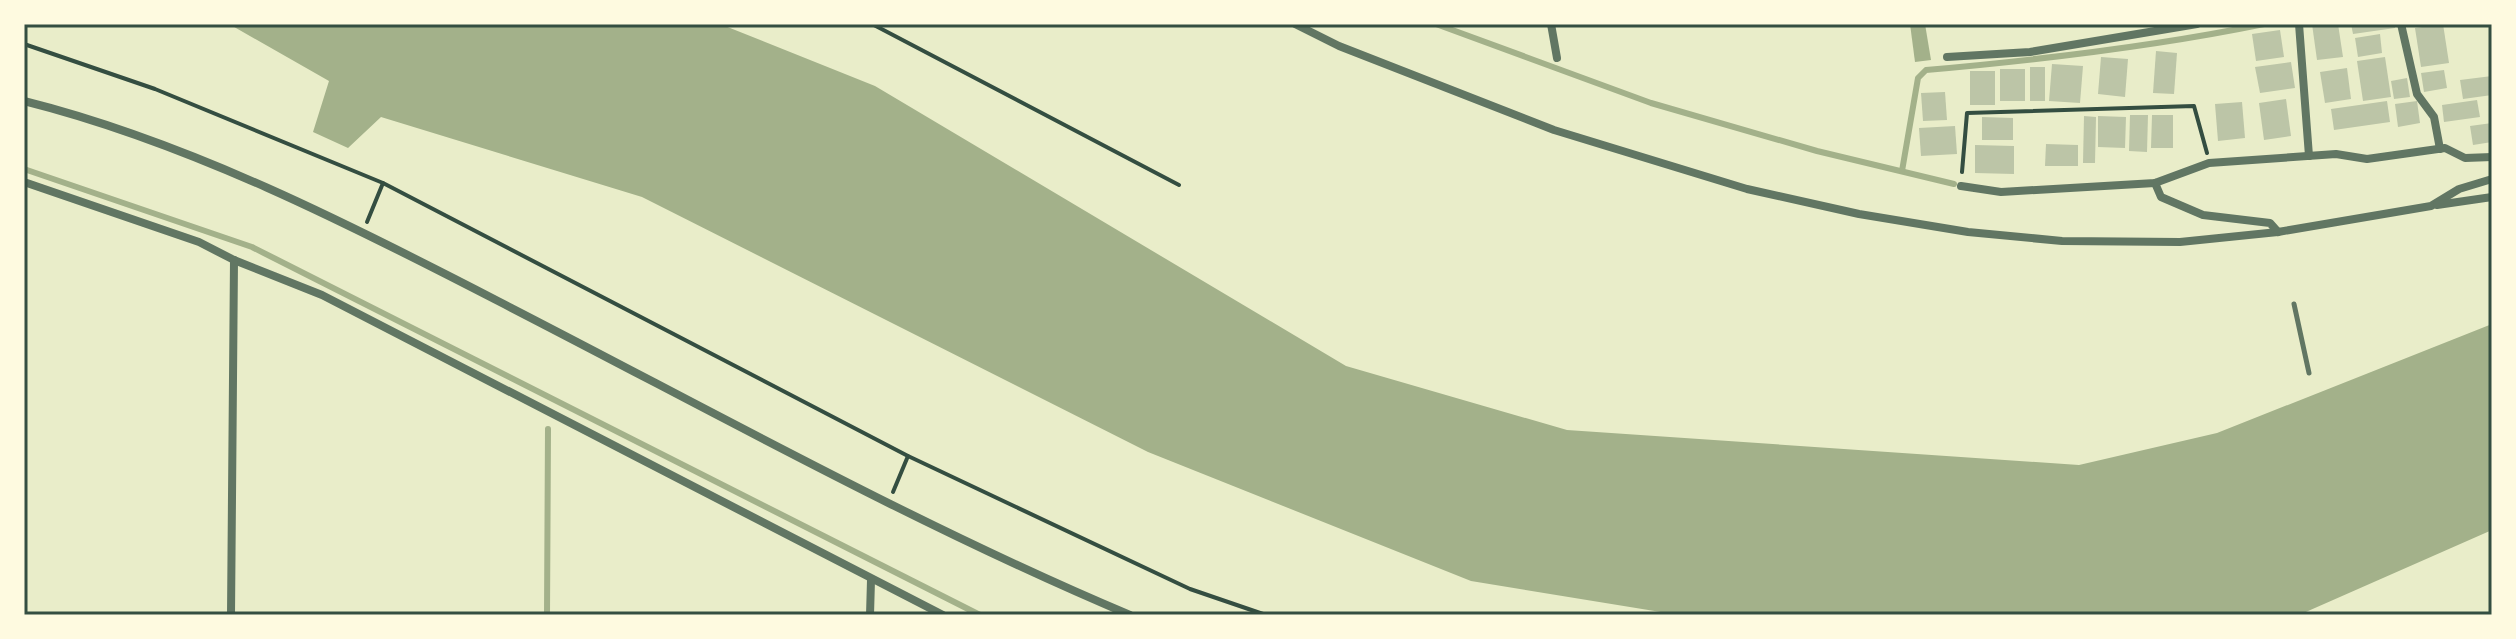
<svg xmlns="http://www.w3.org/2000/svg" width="2516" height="639" font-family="Mulish,sans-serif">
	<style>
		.water { fill: #a3b18a }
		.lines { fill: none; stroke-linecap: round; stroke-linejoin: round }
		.stream { stroke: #a3b18a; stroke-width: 6 }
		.building { fill: #bcc5a7 }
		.path { stroke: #344e41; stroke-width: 4 }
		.service { stroke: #617663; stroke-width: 5 }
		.minor { stroke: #617663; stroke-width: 8 }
		.neatline { fill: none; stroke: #344e41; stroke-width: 3 }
	</style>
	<rect width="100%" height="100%" fill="#e9edc9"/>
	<g class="water">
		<polygon points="229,24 720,24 875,86 1346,366 1567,430 2079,465 2217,433 2492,324 2492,530 2299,615 1679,615 1471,581 1148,452 642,197 381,117 348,148 313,132 329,81"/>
		<polygon points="1910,24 1925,24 1931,60 1915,62"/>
	</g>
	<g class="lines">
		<g class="stream">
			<polyline points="1436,24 1651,103 1817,151 1954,184"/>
			<polyline points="24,169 252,247 980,615"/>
			<path d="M1902,171L1918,78L1926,70C2039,60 2152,47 2264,24"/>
			<polyline points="547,615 548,429"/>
		</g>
	</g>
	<g class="building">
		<polygon points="2312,24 2338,24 2343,57 2317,60"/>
		<polygon points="2351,24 2395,24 2395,28 2353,34"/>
		<polygon points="2443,24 2449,63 2421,67 2415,28"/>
		<polygon points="2280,30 2284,57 2256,61 2252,34"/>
		<polygon points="2380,34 2382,53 2358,57 2355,38"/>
		<polygon points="2156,51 2177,53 2174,94 2153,93"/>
		<polygon points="2101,57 2128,59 2125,97 2098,94"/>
		<polygon points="2385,57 2391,97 2363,101 2357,61"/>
		<polygon points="2291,62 2295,88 2260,93 2255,67"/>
		<polygon points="2052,64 2083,66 2080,103 2049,101"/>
		<rect x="2030" y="67" width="15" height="34"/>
		<polygon points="2347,68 2351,99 2325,103 2320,72"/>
		<rect x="2000" y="69" width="25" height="32"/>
		<polygon points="2444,70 2447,88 2424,92 2421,73"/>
		<rect x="1970" y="71" width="25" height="34"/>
		<polygon points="2492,76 2492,95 2463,99 2460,80"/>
		<polygon points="2407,78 2410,97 2394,99 2391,81"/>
		<polygon points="1945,92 1947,120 1923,121 1921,93"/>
		<polygon points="2286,99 2291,136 2264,140 2259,103"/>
		<polygon points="2477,100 2480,117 2444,122 2442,105"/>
		<polygon points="2387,101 2390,122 2334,130 2331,109"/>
		<polygon points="2417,101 2420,123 2398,127 2395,104"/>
		<polygon points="2242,102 2245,138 2218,141 2215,104"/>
		<polygon points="2130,115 2148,115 2147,152 2129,151"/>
		<polygon points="2152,115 2173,115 2173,148 2151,148"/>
		<polygon points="2084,116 2096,117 2095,163 2083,163"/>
		<polygon points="2098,116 2126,117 2125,148 2098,147"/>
		<polygon points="1982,117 2013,118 2013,140 1982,140"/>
		<polygon points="2492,123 2492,142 2473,145 2470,126"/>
		<polygon points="1955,126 1957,154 1921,156 1919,128"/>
		<polygon points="2046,144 2078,145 2078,166 2045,166"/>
		<polygon points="1975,145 2014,146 2014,174 1975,173"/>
	</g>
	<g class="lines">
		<g class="path">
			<polyline points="872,24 1179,185"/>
			<polyline points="24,44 155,89 383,183 908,456 1190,589 1266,615"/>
			<polyline points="1962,172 1967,113 2194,106 2207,153"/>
			<polyline points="367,222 383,183"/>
			<polyline points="893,492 908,456"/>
		</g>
		<polyline class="service" points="2294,304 2309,373"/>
		<g class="minor">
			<polyline points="1295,24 1339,46 1554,130 1747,189 1859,214 1968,232 2062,241 2180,242 2278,232 2431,206 2459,189 2492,179"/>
			<polyline points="1551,24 1557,58"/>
			<polyline points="2299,24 2309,156"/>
			<polyline points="2401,24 2417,94 2434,117 2440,149"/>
			<polyline points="1947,57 2030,52 2197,24"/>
			<path d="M24,101C188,142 349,224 498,301C707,408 914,524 1130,615"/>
			<polyline points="24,182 199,242 234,260 322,295 943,615"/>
			<polyline points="2155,183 2161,197 2203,215 2270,223 2278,232"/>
			<polyline points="1961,186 2001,192 2155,183 2209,163 2336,154 2367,159 2445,148 2465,158 2492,157"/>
			<polyline points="2437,205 2492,197"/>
			<polyline points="231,615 234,260"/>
			<polyline points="870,615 871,580"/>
		</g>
	</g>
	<rect width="2516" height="639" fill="none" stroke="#fefae0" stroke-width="52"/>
	<rect x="26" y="26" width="2464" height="587" class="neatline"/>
</svg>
